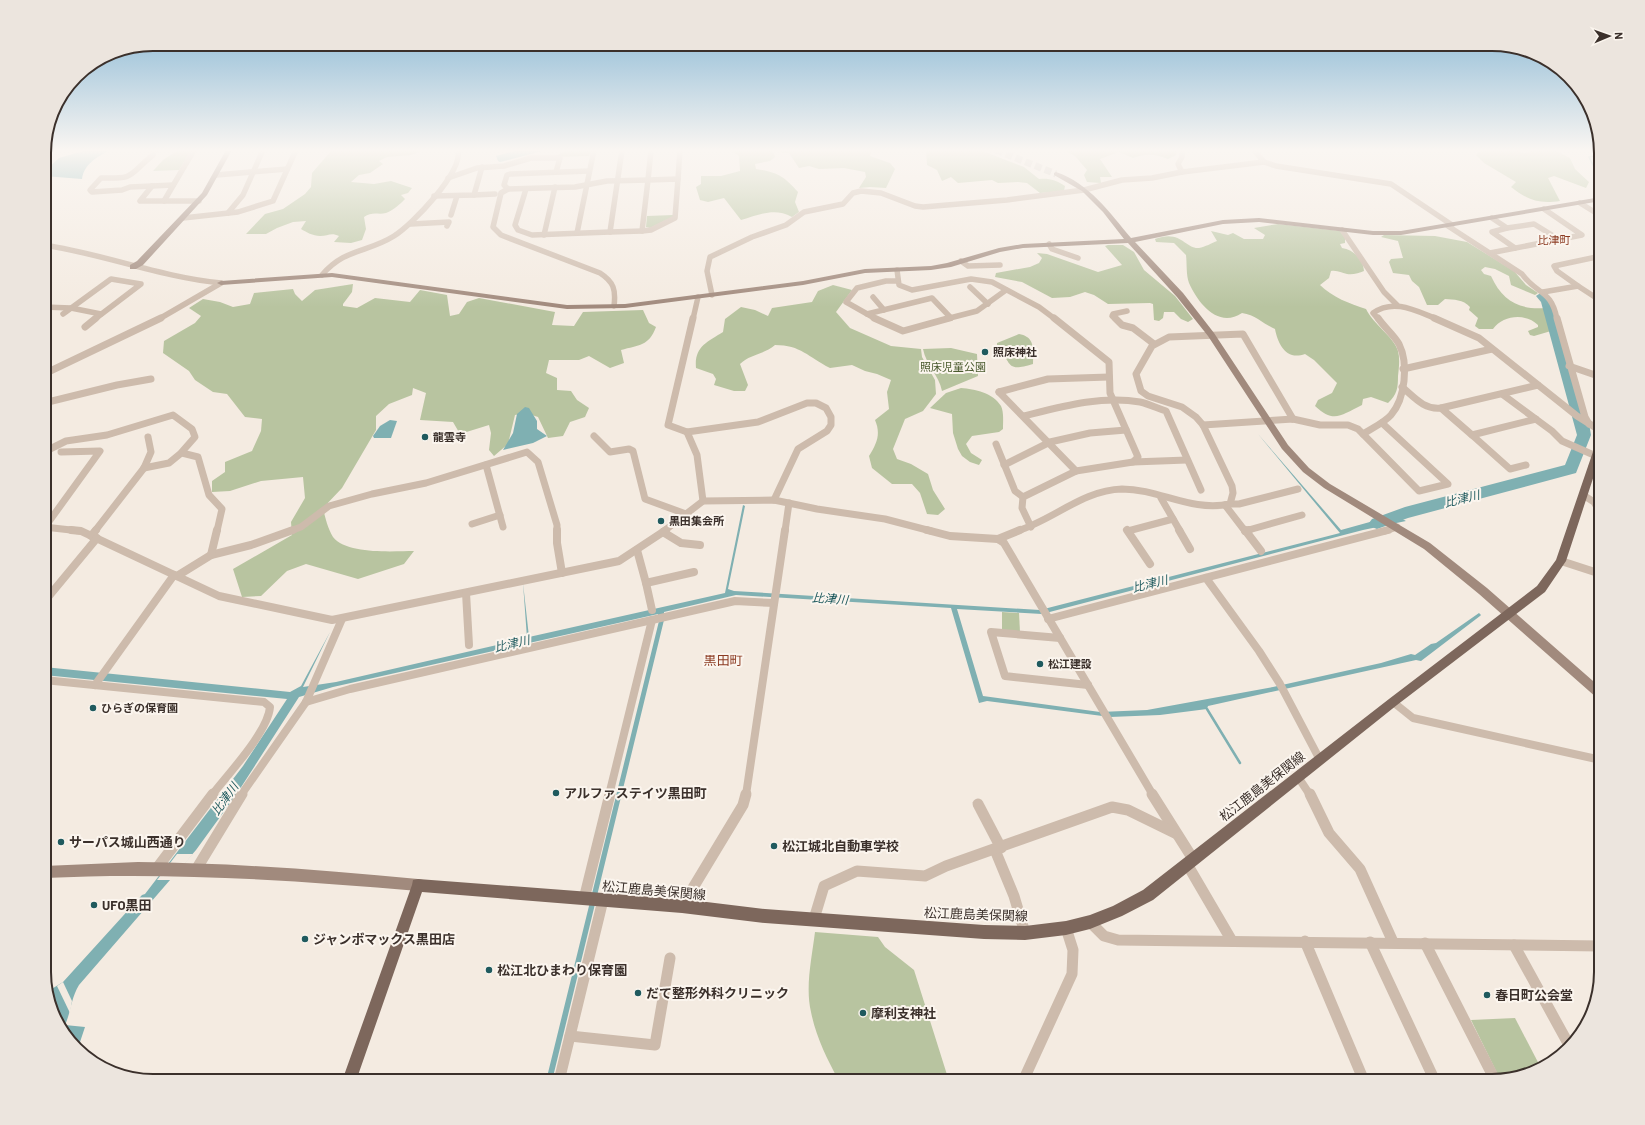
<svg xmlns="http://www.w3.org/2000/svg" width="1645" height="1125" font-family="Barlow,'Noto Sans JP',sans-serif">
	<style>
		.green { fill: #b8c4a0 }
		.water { fill: #7fb0b2 }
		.pier { fill: #f4ebe1 }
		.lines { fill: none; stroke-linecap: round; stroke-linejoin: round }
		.stream-far1 { stroke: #7fb0b2; stroke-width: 1.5 }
		.stream { stroke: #7fb0b2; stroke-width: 2.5 }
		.river { fill: #7fb0b2; fill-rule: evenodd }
		.secondary-tunnel { stroke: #cfc6bd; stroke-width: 7; stroke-dasharray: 7 3.5; stroke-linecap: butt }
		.street-far3 { stroke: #cdbbac; stroke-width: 5.5 }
		.street-far2 { stroke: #cdbbac; stroke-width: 7 }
		.street-far1 { stroke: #cdbbac; stroke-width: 8 }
		.street { stroke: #cdbbac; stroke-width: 11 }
		.secondary { fill: #a18a7d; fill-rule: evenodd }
		.primary { fill: #7d675c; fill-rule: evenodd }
		.poi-dot { fill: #1f5a5e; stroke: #fbf5ee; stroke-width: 1.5 }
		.labels { text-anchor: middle; stroke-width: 4; stroke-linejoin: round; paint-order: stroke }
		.far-quarter-label { font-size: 11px; fill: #8c3b22; stroke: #fbf5ee }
		.poi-label { font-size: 11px; font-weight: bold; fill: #3b302b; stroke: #fbf5ee; text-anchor: start }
		.park-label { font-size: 11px; fill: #4a5a2e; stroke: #fbf5ee }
		.water-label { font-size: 12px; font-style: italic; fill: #1f5a5e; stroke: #fbf5ee }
		.quarter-label { font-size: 13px; fill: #8c3b22; stroke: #fbf5ee }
		.near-street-label { font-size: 13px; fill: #3b302b; stroke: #fbf5ee }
		.near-poi-label { font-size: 13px; font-weight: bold; fill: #3b302b; stroke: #fbf5ee; text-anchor: start }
		.rim { fill: none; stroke: #3b302b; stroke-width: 2 }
	</style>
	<rect width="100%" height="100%" fill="#f4ebe1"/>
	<g class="green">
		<polygon points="178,150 191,150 179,170 153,171 163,160"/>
		<path d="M363,150H424L411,155L387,157L379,161L383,164L370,173L359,175L351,182L374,184L391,181L412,188L408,193L401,195L405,199C400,204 394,210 386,213C378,215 372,211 364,217L366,229L362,240L351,243L334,242L339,236C331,232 328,236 320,236C313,236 306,232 301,229L306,221L293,222L277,228L266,234H246L265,214L283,209L305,194L311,187L312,173L331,151Z"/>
		<polygon points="567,150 591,150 589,156 554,157"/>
		<path d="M731,150H773L775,157L770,161L755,164L756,169C777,172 784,176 798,192L795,202L799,212L792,217C774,207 759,215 741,220L724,198L708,202L700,200L696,187L701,184V176H721L740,171L739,156Z"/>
		<polygon points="780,150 872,150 870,156 890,163 895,169 886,188 870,187 859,188 866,177 865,172 844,168 819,169 809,166 799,168 789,153 782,153"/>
		<path d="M926,150H980L1024,167L1039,179C1049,178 1056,180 1065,186L1064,191L1040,193L1027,183L1018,182L998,183L992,180L958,183L951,177L942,181L937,170L927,165Z"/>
		<path d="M1064,150H1177L1176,155L1168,159C1155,154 1147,153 1133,158L1119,152L1100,159L1112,177H1100L1101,183L1087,182L1084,175L1087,170L1075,156Z"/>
		<path d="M1481,150H1517L1523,153L1531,152L1527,150H1554L1570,158L1575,169L1589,182L1586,188L1554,176L1548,178L1560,201C1538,204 1528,200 1511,187L1516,182L1484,163L1476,155Z"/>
		<polygon points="673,215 673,217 650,228 646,227 647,216"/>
		<path d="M1278,224L1340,231L1345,238V243L1340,244L1342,248C1354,250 1363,259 1364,271C1359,273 1353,275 1347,274C1341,273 1338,270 1331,271L1329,278L1320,285C1332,297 1350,304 1366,309C1373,324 1394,337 1398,351C1400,359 1399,367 1398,376C1398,388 1397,395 1388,403L1371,397L1363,399L1362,405C1341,415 1334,424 1315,406L1318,400L1332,393L1337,383L1314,360L1305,354C1286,361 1278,344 1275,329C1263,324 1256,315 1242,313C1218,329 1198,303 1189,283C1186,275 1187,263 1186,255L1174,243L1156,242L1155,239C1181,229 1185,249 1199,248C1205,247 1212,243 1217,241L1211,231L1228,235L1233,233L1244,239H1263L1265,235L1254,228Z"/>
		<path d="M1384,235L1435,236L1467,242L1514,271L1526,285L1538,293L1535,295L1511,285L1509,276L1495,269L1485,267L1481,270L1484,274L1491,276C1502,300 1518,310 1545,308L1551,331L1534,336L1530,335L1528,331L1538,327V325C1526,313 1503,315 1493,329H1479L1475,326L1478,318L1469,310L1470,307C1463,299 1454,300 1445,299L1438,305H1427L1419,287L1412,281L1409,275L1393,273L1389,262L1391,259L1403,258L1398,241L1381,237Z"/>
		<polygon points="1108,245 1123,245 1134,252 1144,270 1175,296 1193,319 1188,322 1181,319 1174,312 1164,312 1163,318 1159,321 1154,320 1153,304 1150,303 1108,304 1094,295 1085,292 1070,297 1052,298 1022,282 995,277 996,273 1030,267 1039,263 1042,258 1037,253 1047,254 1098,272 1122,265 1105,246"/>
		<path d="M353,284L352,292L343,304V306L357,308L375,298L410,302L420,290L447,295L450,316L459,314L467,302L479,298L555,312L552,325L574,326L583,312L643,310L649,323L656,327C649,346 639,345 621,350L624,363L610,368L589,356L579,360H549L546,373L557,378V390L571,391L577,400L589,408L585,417L570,422L563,436L548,438L538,417L526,413L515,415L508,444L494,456L489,450L491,433L489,425L460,434L453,422L420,420L426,393L413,388L412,395L389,404L376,416V430L342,488L323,508C325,517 328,529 333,537C347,555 394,551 414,551L404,564L358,579L306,564L287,571L261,596L242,597L233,569L292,535L291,522L305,498L303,477L261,481L230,491L212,492V481L225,472V462L252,451L261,431L262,419L245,417L227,394L213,392L195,380L189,371L163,353L164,341L195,323L201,316L189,308L203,299L220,302L233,307L250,304L254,293L293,289L295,294L302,301L315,290Z"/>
		<path d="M833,285L852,290L836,312L850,328L891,346L921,349L922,357L935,380L936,394L923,411L905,419L893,449L897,459L911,464L928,474L933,490L945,509L938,515L927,514L920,493L912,484H892L872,468L869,456C877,443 881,434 875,420L889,409L887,392L891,380L877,374L865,371L852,365L830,368C808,357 801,345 775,345C763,355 750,354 740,364L748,385L745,391H734L714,385L716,379L713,374L696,368C694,347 707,342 723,332L725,319L741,307L755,310L768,316L772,308L812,302L818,291Z"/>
		<path d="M1019,334C1036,337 1033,350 1033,364C1004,373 1013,362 997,347V343Z"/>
		<path d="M951,348L977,354L978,376L942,391C939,375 926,365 923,349Z"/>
		<path d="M961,388C975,389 993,393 1001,406C1004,412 1003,423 1003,429L999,432L972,436L966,444L971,453L982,460L979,465L970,462L962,456L958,449L953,433L952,414L930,408L946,393Z"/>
		<polygon points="1002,612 1019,613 1020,632 1002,631"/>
		<path d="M815,932L878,937L885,947L914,970L949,1081H839C827,1059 816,1037 811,1012C805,987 812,957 815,932Z"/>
		<polygon points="1515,1018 1541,1068 1500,1079 1471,1020"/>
	</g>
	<g class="water">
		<path d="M87,150H110C97,157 84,164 82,179L44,176V172L59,158Z"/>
		<polygon points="519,150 546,150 500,162 498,161 496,156"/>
		<polygon points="525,407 529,408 537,421 537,429 547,436 533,443 503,450 513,433 517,414"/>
		<polygon points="390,420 397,421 391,438 374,438 373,436 380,426"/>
		<path d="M1258,434L1341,530L1395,515L1406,521L1363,530L1042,614L957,609L983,696L1100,712L1147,710L1273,687L1381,663L1411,654L1415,655L1431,644L1436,643L1479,613L1481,615L1480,616L1421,661L1416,660L1208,706L1207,709L1160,715L1110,717L987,701L979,703L951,608L736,595L664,612V620L552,1081H546L659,621L658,614L333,687L299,697L236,795L196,850L79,985C71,998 71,1012 65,1025L85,1027L79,1045H76L59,1026L47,989L50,990L63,982L142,895L145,894L243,766L287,699L44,675V667L290,692L301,686L330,632L303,687L336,682L527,638L523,583L529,637L725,593L743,505L745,506L728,589L734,591L1040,610L1340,533Z"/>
	</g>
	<g class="pier">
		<polygon points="177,854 193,854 171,880 157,880"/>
		<polygon points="63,982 72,1001 70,1013 57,986"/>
	</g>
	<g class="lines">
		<g class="stream-far1">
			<polyline points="1595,171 1596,175 1594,175 1598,182"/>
			<polyline points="1596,171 1589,157 1601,155"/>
		</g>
		<polyline class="stream" points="1207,709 1240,763"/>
		<polygon class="river" points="1542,292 1546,293 1553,301 1590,429 1591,435 1576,473 1408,518 1377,529 1372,527 1369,523 1372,519 1405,507 1565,465 1577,435 1541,302 1536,296"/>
		<polyline class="secondary-tunnel" points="996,150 1056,174"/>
		<g class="street-far3">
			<path d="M157,150L154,151L153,155C128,175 137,179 101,178L90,190L92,192L122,190L130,187L173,185"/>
			<polyline points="622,150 610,232 642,231"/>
			<polyline points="1182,150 1182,157 1178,164 1182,172"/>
			<polyline points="1254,150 1264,162 1276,166 1391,184 1452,225"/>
			<polyline points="216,175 287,169"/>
			<polyline points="448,178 477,168 504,166 531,158 560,158 556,172"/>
			<polyline points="678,179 680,150"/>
			<polygon points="678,179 675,218 651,230 642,231 648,180"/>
			<polyline points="648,180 651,150"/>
			<polyline points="152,186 140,201 199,201"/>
			<polyline points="508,189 504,185 507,175 510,174 589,171"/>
			<polyline points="526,189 515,225 518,230 532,235 610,232"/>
			<polyline points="474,195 495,194"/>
			<polyline points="434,196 474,195 482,167"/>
			<polyline points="164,201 194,150"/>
			<polyline points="1580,203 1601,216"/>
			<polyline points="228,213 243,195 263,150"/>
			<polyline points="451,215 457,196"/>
			<polyline points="183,218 238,212 273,201 296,150"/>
			<polyline points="1492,218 1507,228 1492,232 1515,248"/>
			<polyline points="411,224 449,222 447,226"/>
			<path d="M1448,226L1522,274C1537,295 1551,289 1557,319"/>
			<polyline points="1507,228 1534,224 1560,240"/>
			<polyline points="1342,230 1384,292 1397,305"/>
			<polyline points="577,233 594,150"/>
			<polyline points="544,235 555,187"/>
			<polyline points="1049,244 1052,249 1078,258"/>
			<path d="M44,245C104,254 160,277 221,283"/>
			<polyline points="1490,253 1582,235 1544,209"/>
			<polyline points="961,261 968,266 1000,265"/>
			<polyline points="897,270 899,285 912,290 971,279 992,282 1039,307 1055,319"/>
			<path d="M322,275C345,248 367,253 394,236C412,225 463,172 458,150"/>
			<polyline points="1578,286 1557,271 1554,266 1601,256"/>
			<polyline points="970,287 988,304"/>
			<polyline points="1543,292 1578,286 1601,301"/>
			<polyline points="712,295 707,271 710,257 752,237 786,225 804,212 843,204 853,193 861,191 881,193 915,206 923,207 1007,200 1084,190 1122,180 1152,178 1182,172 1264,162"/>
			<polyline points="873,297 884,310"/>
			<path d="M614,306C616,290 614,282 600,273L501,235L493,227L501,193L508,189L575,187L607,181L648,180"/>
			<polyline points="44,307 71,308 101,314"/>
			<polyline points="63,314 111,279 141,284 95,319"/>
			<polyline points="867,314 932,298 951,318"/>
			<polyline points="159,319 221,283"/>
			<polyline points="693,319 698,297"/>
			<polyline points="876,319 846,302 857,288 886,281 898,281"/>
			<polyline points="946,319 977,311 1006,290"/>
			<polyline points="1116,319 1112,316 1113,314 1127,311"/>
			<path d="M1378,319L1373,313C1394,298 1416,311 1437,319"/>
		</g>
		<g class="street-far2">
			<polyline points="693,318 668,425 687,432 697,455 703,501"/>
			<polyline points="874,318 903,331 950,318"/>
			<polyline points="1115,318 1122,325 1133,328 1154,344"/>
			<polyline points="1434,318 1479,338 1577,416 1601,431"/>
			<polyline points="1557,318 1585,417 1589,424"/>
			<polyline points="44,327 46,328 44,332"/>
			<polyline points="85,327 96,318"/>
			<polyline points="1569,366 1601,377"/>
			<polyline points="1403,369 1492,349"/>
			<polyline points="44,374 161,318"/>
			<path d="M1402,387C1414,397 1424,410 1441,408L1472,435"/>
			<polyline points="999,392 1048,379 1109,377"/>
			<polyline points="999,392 1076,471"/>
			<polyline points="1502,394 1552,431 1562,441 1596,456"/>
			<polyline points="44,403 117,385 151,379"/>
			<polyline points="1441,408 1538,385"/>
			<path d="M1024,416C1060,407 1102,395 1140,402C1149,404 1157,408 1166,411L1201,490"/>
			<polyline points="1203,425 1293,419 1320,425 1348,425 1358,429 1419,491 1448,484 1382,423"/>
			<polyline points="687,432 758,422 807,403 816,403 826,408 831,417 831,425 827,431 798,449 774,500"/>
			<path d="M1363,434C1372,428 1384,423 1391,415C1405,399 1409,364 1399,344C1394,335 1384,327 1378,318"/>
			<polyline points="594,436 610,452 629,449 633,451 645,499 686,514"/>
			<polyline points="996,444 1015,491 1023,497"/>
			<polyline points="44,452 66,441 107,435 173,415 192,429 195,437 180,454 169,463 144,468"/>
			<polyline points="182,453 198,457 209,495 222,509 217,531"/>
			<polyline points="1133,462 1187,460"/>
			<polyline points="486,465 503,527"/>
			<polyline points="1004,465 1050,442 1090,433 1126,430"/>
			<polyline points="1526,465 1510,469 1472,435 1536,419"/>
			<polyline points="1592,466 1601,468"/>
			<polyline points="1583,495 1594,502 1601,514"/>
			<polyline points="1161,498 1180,531"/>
			<polyline points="1230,504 1239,504 1298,489"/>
			<polyline points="1225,505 1245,531"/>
			<polyline points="472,524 500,515"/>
			<polyline points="44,527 80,531"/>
			<polyline points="45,527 100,451 61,452"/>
			<polyline points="1031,527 1022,508 1023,497 1076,471 1133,462 1138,457 1110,393 1109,362 1054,318"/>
			<polyline points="95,531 144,468 151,452 148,437"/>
			<polyline points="290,531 301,527 329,506 372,494 426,483 527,452 538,462 557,525 557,531"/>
			<polyline points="664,531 703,501 774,500 817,509 885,519 931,531"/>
			<polyline points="785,531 789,503"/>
			<path d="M1017,531C1053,520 1083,490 1122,489C1160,489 1190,512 1230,504L1233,493L1232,486L1203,425L1196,417L1182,407L1148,396L1141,391L1136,374L1152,346L1169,337L1243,334L1293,419"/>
			<polyline points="1128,531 1173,519"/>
			<polyline points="1245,531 1302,515"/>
			<polyline points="1385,531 1397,527"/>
		</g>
		<g class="street-far1">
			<polyline points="71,530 81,531 219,596 332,620 619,561 666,530"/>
			<polyline points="557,530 557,543 562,573"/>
			<polyline points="927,530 950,536 998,539 1004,543 1153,795"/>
			<polyline points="1127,530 1150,564"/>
			<polyline points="1179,530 1190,549"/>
			<polyline points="1245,530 1261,551"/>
			<polyline points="1245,531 1249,530"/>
			<polyline points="663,532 681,543 700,545"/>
			<polyline points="91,536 96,530"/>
			<polyline points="998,539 1020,530"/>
			<polyline points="637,550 646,583 694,572"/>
			<polyline points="211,555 251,545 293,530"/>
			<polyline points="1561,561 1601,574"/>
			<polyline points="177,576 211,555 217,530"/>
			<polyline points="1206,578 1259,651 1280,684 1320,760"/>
			<polyline points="646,583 652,610"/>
			<polyline points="466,593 469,645"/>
			<polyline points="44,602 97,538"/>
			<polyline points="1048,619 1388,530"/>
			<polyline points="1060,638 991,632 1005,676 1088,685"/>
			<path d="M44,680L264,702L270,707C268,732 228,774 212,795"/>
			<polyline points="95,685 174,575"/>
			<polyline points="306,702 350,689 735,601 774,603"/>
			<polyline points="1393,702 1413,718 1601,760"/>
			<polyline points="1298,777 1310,795"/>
			<polyline points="241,795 306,702 342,619"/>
			<polyline points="609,795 652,620"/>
			<polyline points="746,795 785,530"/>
		</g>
		<g class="street">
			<polyline points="1152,794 1193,859"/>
			<polyline points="1310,794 1329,833 1360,869 1393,942"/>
			<polyline points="978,804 1001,848"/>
			<polyline points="995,850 1014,896 1025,933"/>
			<polyline points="1187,864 1232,941"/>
			<polyline points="157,868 213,794"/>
			<polyline points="197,868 242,794"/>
			<polyline points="584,899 610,794"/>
			<polyline points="682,906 743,805 746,794"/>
			<polyline points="814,919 824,886 857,871 925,876 946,866 1112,807 1128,810 1175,833"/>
			<polyline points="1090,922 1104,936 1118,940 1601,946"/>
			<polyline points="1305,941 1364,1081"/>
			<polyline points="1370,942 1435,1081"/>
			<polyline points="1425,943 1495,1080"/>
			<polyline points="1514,945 1569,1045"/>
			<polyline points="570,1036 655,1045 670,958"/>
			<polyline points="559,1081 603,900"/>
			<polyline points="1023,1081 1072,974 1073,950 1066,928"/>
		</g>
		<g class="secondary">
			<polygon points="226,150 232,150 207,195 143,265 136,269 130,269 130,265 137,261 202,193"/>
			<path d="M1056,172C1089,183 1110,213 1131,238L1223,220L1259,218L1373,231H1401L1601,197V201L1401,235H1373L1259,222L1223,224L1135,242L1183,293L1214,333L1288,445L1309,468L1330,484L1430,543L1487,588L1601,688V700L1597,698L1479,594L1424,549L1324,488L1303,472L1282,449L1208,336L1177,297L1128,243L1023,248L1000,252L951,267L931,270L865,273L803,285L625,308L567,309L332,277L221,285L217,283L221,281L332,273L567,305L625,304L803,281L865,269L931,266L947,263L999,248L1023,244L1124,239L1103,212L1082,191L1054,175V173Z"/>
			<path d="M138,862C232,863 325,870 418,879L423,880L424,885L423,890L418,891C293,880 169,872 44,878V866Z"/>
		</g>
		<polygon class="primary" points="1601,437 1601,454 1566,561 1545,592 1397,705 1153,900 1122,916 1090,929 1066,935 1025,940 984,939 765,923 682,913 422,892 356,1081 342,1081 412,885 413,880 418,879 682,899 765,909 984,925 1025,926 1066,921 1090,915 1113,906 1143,890 1389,699 1537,586 1556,560 1597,440"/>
	</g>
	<linearGradient id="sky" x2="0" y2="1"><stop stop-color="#7eb2d2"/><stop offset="0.49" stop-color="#faf6f2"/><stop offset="1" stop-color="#faf6f2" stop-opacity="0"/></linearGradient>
	<rect width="1645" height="307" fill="url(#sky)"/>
	<g class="poi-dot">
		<circle cx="985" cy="352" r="4"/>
		<circle cx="425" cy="437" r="4"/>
		<circle cx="661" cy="521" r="4"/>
		<circle cx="1040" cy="664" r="4"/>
		<circle cx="93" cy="708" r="4"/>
		<circle cx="556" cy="793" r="4"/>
		<circle cx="61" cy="842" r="4"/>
		<circle cx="774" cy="846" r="4"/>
		<circle cx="94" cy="905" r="4"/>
		<circle cx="305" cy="939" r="4"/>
		<circle cx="489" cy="970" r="4"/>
		<circle cx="638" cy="993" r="4"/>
		<circle cx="1487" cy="995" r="4"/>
		<circle cx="863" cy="1013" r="4"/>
	</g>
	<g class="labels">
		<g class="far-quarter-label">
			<text x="1554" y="244">比津町</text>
		</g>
		<g class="poi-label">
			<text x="993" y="356">照床神社</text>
			<text x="433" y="441">龍雲寺</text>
			<text x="669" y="525">黒田集会所</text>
			<text x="1048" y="668">松江建設</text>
			<text x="101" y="712">ひらぎの保育園</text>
		</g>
		<g class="park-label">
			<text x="953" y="371">照床児童公園</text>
		</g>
		<g class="water-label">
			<text transform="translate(1462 499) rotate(-14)" y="4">比津川</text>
			<text transform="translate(1150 584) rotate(-14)" y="4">比津川</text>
			<text transform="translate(830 599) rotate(4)" y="4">比津川</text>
			<text transform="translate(512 644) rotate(-13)" y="4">比津川</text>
			<text transform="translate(225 799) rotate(-54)" y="4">比津川</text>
		</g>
		<g class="quarter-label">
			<text x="723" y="665">黒田町</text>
		</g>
		<g class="near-street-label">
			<text transform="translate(1262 786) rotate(-38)" y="5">松江鹿島美保関線</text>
			<text transform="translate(654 890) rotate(5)" y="5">松江鹿島美保関線</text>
			<text transform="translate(976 914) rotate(2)" y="5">松江鹿島美保関線</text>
		</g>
		<g class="near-poi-label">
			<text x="564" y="798">アルファステイツ黒田町</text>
			<text x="69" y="847">サーパス城山西通り</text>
			<text x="782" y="851">松江城北自動車学校</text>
			<text x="102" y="910">UFO黒田</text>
			<text x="313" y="944">ジャンボマックス黒田店</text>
			<text x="497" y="975">松江北ひまわり保育園</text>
			<text x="646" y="998">だて整形外科クリニック</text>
			<text x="1495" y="1000">春日町公会堂</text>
			<text x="871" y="1018">摩利支神社</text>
		</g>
	</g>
	<path d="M0 0H1645V1125H0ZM153 51H1492A102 102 0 0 1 1594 153V972A102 102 0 0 1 1492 1074H153A102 102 0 0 1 51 972V153A102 102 0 0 1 153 51Z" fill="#ece5de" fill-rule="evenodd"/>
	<path class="rim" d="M153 51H1492A102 102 0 0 1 1594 153V972A102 102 0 0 1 1492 1074H153A102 102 0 0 1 51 972V153A102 102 0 0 1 153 51Z"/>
	<g transform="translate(1609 36) rotate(88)" stroke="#fbf5ee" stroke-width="3" paint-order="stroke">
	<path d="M0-3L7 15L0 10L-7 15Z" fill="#3b302b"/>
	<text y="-6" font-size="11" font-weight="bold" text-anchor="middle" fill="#3b302b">N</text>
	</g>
</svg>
